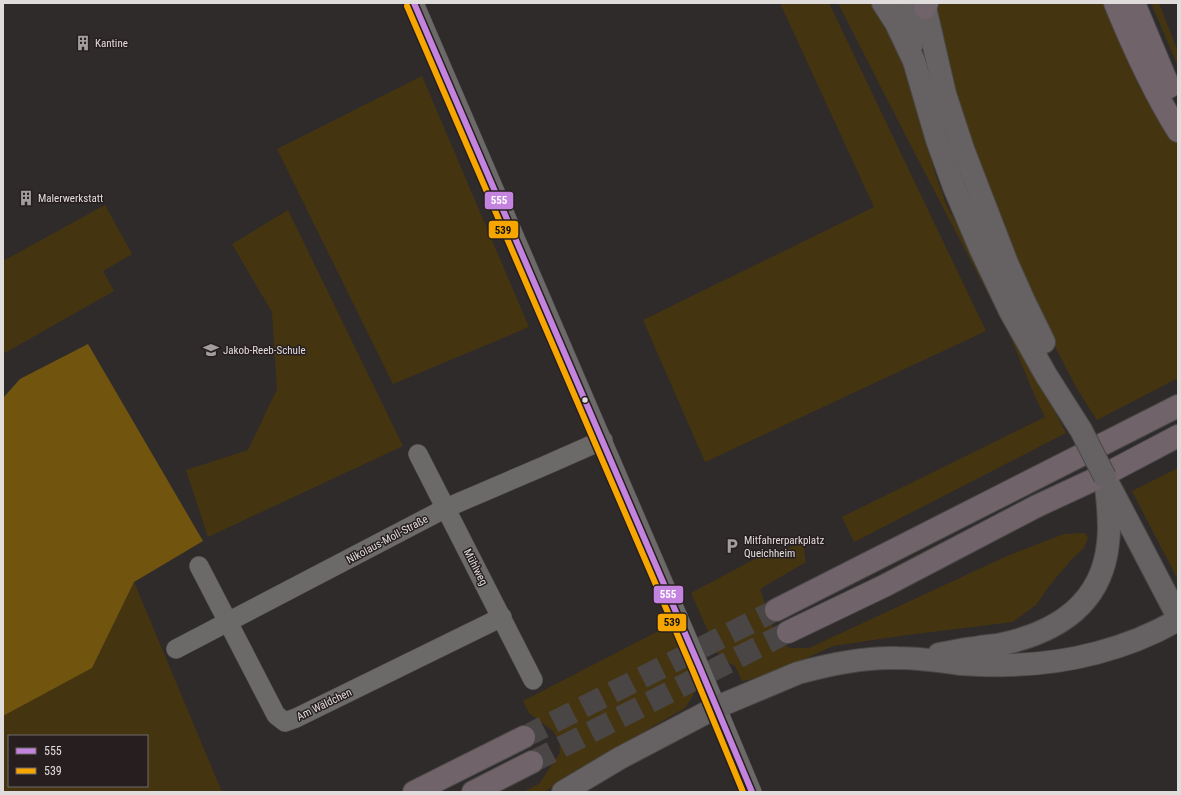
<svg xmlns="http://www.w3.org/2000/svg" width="1181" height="795" font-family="'Roboto Condensed',sans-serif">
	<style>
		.green { fill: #443510; fill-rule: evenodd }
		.forest { fill: #71550e }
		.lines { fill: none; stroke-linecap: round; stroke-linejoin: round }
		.highway-tunnel { stroke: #4a4646; stroke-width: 22; stroke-dasharray: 22 11; stroke-linecap: butt }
		.street-casing { stroke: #4b4848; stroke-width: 20 }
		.secondary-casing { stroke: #4b4848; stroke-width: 24 }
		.highway-casing { stroke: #4b4848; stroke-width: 24 }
		.street { stroke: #6c6969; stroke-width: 19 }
		.secondary { stroke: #666162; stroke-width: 22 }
		.highway { stroke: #70636a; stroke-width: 22 }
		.secondary-bridge-casing { stroke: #4b4848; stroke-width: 24; stroke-linecap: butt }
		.secondary-bridge { stroke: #666162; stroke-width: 22 }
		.bus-1-casing { stroke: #271f1f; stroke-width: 9 }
		.bus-2-casing { stroke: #271f1f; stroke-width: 9 }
		.bus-1 { stroke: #c483df; stroke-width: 6 }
		.bus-2 { stroke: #f7a600; stroke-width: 6 }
		.bus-dot { fill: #e1dcdc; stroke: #271f1f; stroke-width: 1.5 }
		.labels { text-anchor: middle; stroke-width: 3; stroke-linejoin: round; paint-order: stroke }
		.poi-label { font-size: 11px; fill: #e1dcdc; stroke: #271f1f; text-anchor: start }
		.street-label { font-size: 11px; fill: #e1dcdc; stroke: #271f1f }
		.line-badge { stroke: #271f1f; stroke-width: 1.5 }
		.badge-label { font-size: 11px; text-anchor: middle; font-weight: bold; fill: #fff }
		.pale-badge-label { font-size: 11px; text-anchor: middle; font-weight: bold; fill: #111 }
	</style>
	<rect width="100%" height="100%" fill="#2f2b2b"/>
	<g class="green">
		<polygon points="780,3 829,3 986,331 705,462 643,320 874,207"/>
		<polygon points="838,3 878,3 903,58 935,173 946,204 1008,319 1066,433 854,542 842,517 1045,417 1034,394 1010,336 909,142"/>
		<polygon points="936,3 1104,3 1139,86 1156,113 1178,144 1178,378 1097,420 1077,389 1029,296 959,110 939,27"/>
		<polygon points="1151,3 1159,3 1178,52 1178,66"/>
		<polygon points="422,76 529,327 393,384 277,149"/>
		<polygon points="105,205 132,254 103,271 114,291 3,354 3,261"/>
		<polygon points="288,210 403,446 208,537 186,470 248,450 277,389 272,312 232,244"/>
		<polygon points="1178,468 1178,580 1132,491"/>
		<polygon points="1085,533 1088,538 1084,548 1071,560 1050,585 1036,605 1013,622 907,635 833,646 767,676 742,681 735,666 720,658 691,593 753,560 803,543 806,562 760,589 778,641 790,648 809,648 1007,556 1064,534"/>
		<path d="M134,582L222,792H3V716L92,668ZM9,736H147V786H9Z"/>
		<polygon points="672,624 695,679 696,687 694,694 685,708 652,727 544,792 523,792 539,784 560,753 559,740 553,731 529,713 523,701"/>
	</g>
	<polygon class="forest" points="88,344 203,541 134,582 92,668 3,716 3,398 20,379"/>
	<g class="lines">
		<g class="highway-tunnel">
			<polyline points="524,737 776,610"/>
			<polyline points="532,762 788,632"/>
		</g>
		<defs>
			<g id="street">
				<polyline points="414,3 700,668 752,792"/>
				<polyline points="418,454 533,680"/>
				<polyline points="199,566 276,715 285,722 296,718 502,617"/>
				<polyline points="176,649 446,508 544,466 603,440"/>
			</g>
			<g id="secondary">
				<polyline points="883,3 896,23 914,61 937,140 954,187 980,248 1010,311 1046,375 1081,430"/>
				<polyline points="907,3 912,44"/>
				<polyline points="924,3 945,94 963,149 1007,263 1024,301 1044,342"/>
				<polyline points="1109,485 1178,617"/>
				<path d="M939,654C951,652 963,649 975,648C984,646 993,646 1002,644C1057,632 1102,604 1108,543C1111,521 1107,498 1105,477"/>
				<path d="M563,792L620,758L717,707L798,673C830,664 864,657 897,658C918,658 940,661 961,664C976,665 993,666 1009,665C1067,664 1128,649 1178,620"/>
			</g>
			<g id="highway">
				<path d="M1115,3C1133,47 1153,91 1178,131"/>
				<polyline points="1134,3 1169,87"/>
				<polyline points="925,8 927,3"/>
				<polyline points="776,610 1178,406"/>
				<polyline points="788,632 884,586 1037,506 1106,474 1178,436"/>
				<polyline points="414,792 524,737"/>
				<polyline points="473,792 532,762"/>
			</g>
		</defs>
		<use href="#street" class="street-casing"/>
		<use href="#secondary" class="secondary-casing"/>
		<use href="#highway" class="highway-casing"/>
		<use href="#street" class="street"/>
		<use href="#secondary" class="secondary"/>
		<use href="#highway" class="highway"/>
		<defs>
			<polyline id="secondary-bridge" points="1081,430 1105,477"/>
		</defs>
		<use href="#secondary-bridge" class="secondary-bridge-casing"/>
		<use href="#secondary-bridge" class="secondary-bridge"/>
		<defs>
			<polyline id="bus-1" points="414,3 700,668 752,792"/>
			<polyline id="bus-2" points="407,6 693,671 743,792"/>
		</defs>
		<use href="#bus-1" class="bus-1-casing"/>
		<use href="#bus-2" class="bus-2-casing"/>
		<use href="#bus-1" class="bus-1"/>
		<use href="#bus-2" class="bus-2"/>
	</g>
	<defs>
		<symbol id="building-bare" viewBox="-9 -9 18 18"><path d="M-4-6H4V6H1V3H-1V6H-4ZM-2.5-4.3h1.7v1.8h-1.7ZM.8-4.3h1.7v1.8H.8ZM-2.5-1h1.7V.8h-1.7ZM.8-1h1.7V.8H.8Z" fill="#a39e9e" stroke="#271f1f" stroke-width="2.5" paint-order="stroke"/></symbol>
		<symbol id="school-bare" viewBox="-9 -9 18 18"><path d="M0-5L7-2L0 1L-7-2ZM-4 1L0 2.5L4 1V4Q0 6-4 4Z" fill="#a39e9e" stroke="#271f1f" stroke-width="2.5" paint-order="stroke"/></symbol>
		<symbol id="parking-bare" viewBox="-9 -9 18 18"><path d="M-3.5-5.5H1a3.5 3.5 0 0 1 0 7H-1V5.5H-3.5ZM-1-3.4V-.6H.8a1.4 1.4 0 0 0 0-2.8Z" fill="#a39e9e" stroke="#271f1f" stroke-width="2.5" paint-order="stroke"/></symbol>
	</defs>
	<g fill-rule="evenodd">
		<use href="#building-bare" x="72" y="32" width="22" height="22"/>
		<use href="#building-bare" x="15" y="187" width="22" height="22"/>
		<use href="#school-bare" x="200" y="339" width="22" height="22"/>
		<use href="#parking-bare" x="721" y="535" width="22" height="22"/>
	</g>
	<circle class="bus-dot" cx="585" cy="400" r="3.5"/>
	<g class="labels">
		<g class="poi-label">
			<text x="95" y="47">Kantine</text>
			<text x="38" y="202">Malerwerkstatt</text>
			<text x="223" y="354">Jakob-Reeb-Schule</text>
			<text x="744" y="544">Mitfahrerparkplatz<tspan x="744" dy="13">Queichheim</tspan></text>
		</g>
		<g class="street-label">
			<text transform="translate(387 539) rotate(-28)" y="4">Nikolaus-Moll-Straße</text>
			<text transform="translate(476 567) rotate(63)" y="4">Mühlweg</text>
			<text transform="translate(324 704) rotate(-26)" y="4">Am Wäldchen</text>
		</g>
	</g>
	<g class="line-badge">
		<rect x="484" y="191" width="30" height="19" rx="4" fill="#c483df"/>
		<rect x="488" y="220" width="31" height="19" rx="4" fill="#f7a600"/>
		<rect x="653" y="585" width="31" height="19" rx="4" fill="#c483df"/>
		<rect x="657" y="613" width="30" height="19" rx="4" fill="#f7a600"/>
	</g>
	<g class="badge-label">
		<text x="499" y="204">555</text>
		<text x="668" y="598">555</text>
	</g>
	<g class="pale-badge-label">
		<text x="503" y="234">539</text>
		<text x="672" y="626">539</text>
	</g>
	<rect width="1181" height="795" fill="none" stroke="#e1dcdc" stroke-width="8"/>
	<rect x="8" y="735" width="140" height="52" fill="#271f1f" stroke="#716b6b"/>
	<rect x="16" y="748" width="20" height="6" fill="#c483df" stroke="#716b6b"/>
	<text x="44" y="755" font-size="12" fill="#e1dcdc">555</text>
	<rect x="16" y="768" width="20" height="6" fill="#f7a600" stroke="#716b6b"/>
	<text x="44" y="775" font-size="12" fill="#e1dcdc">539</text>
</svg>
